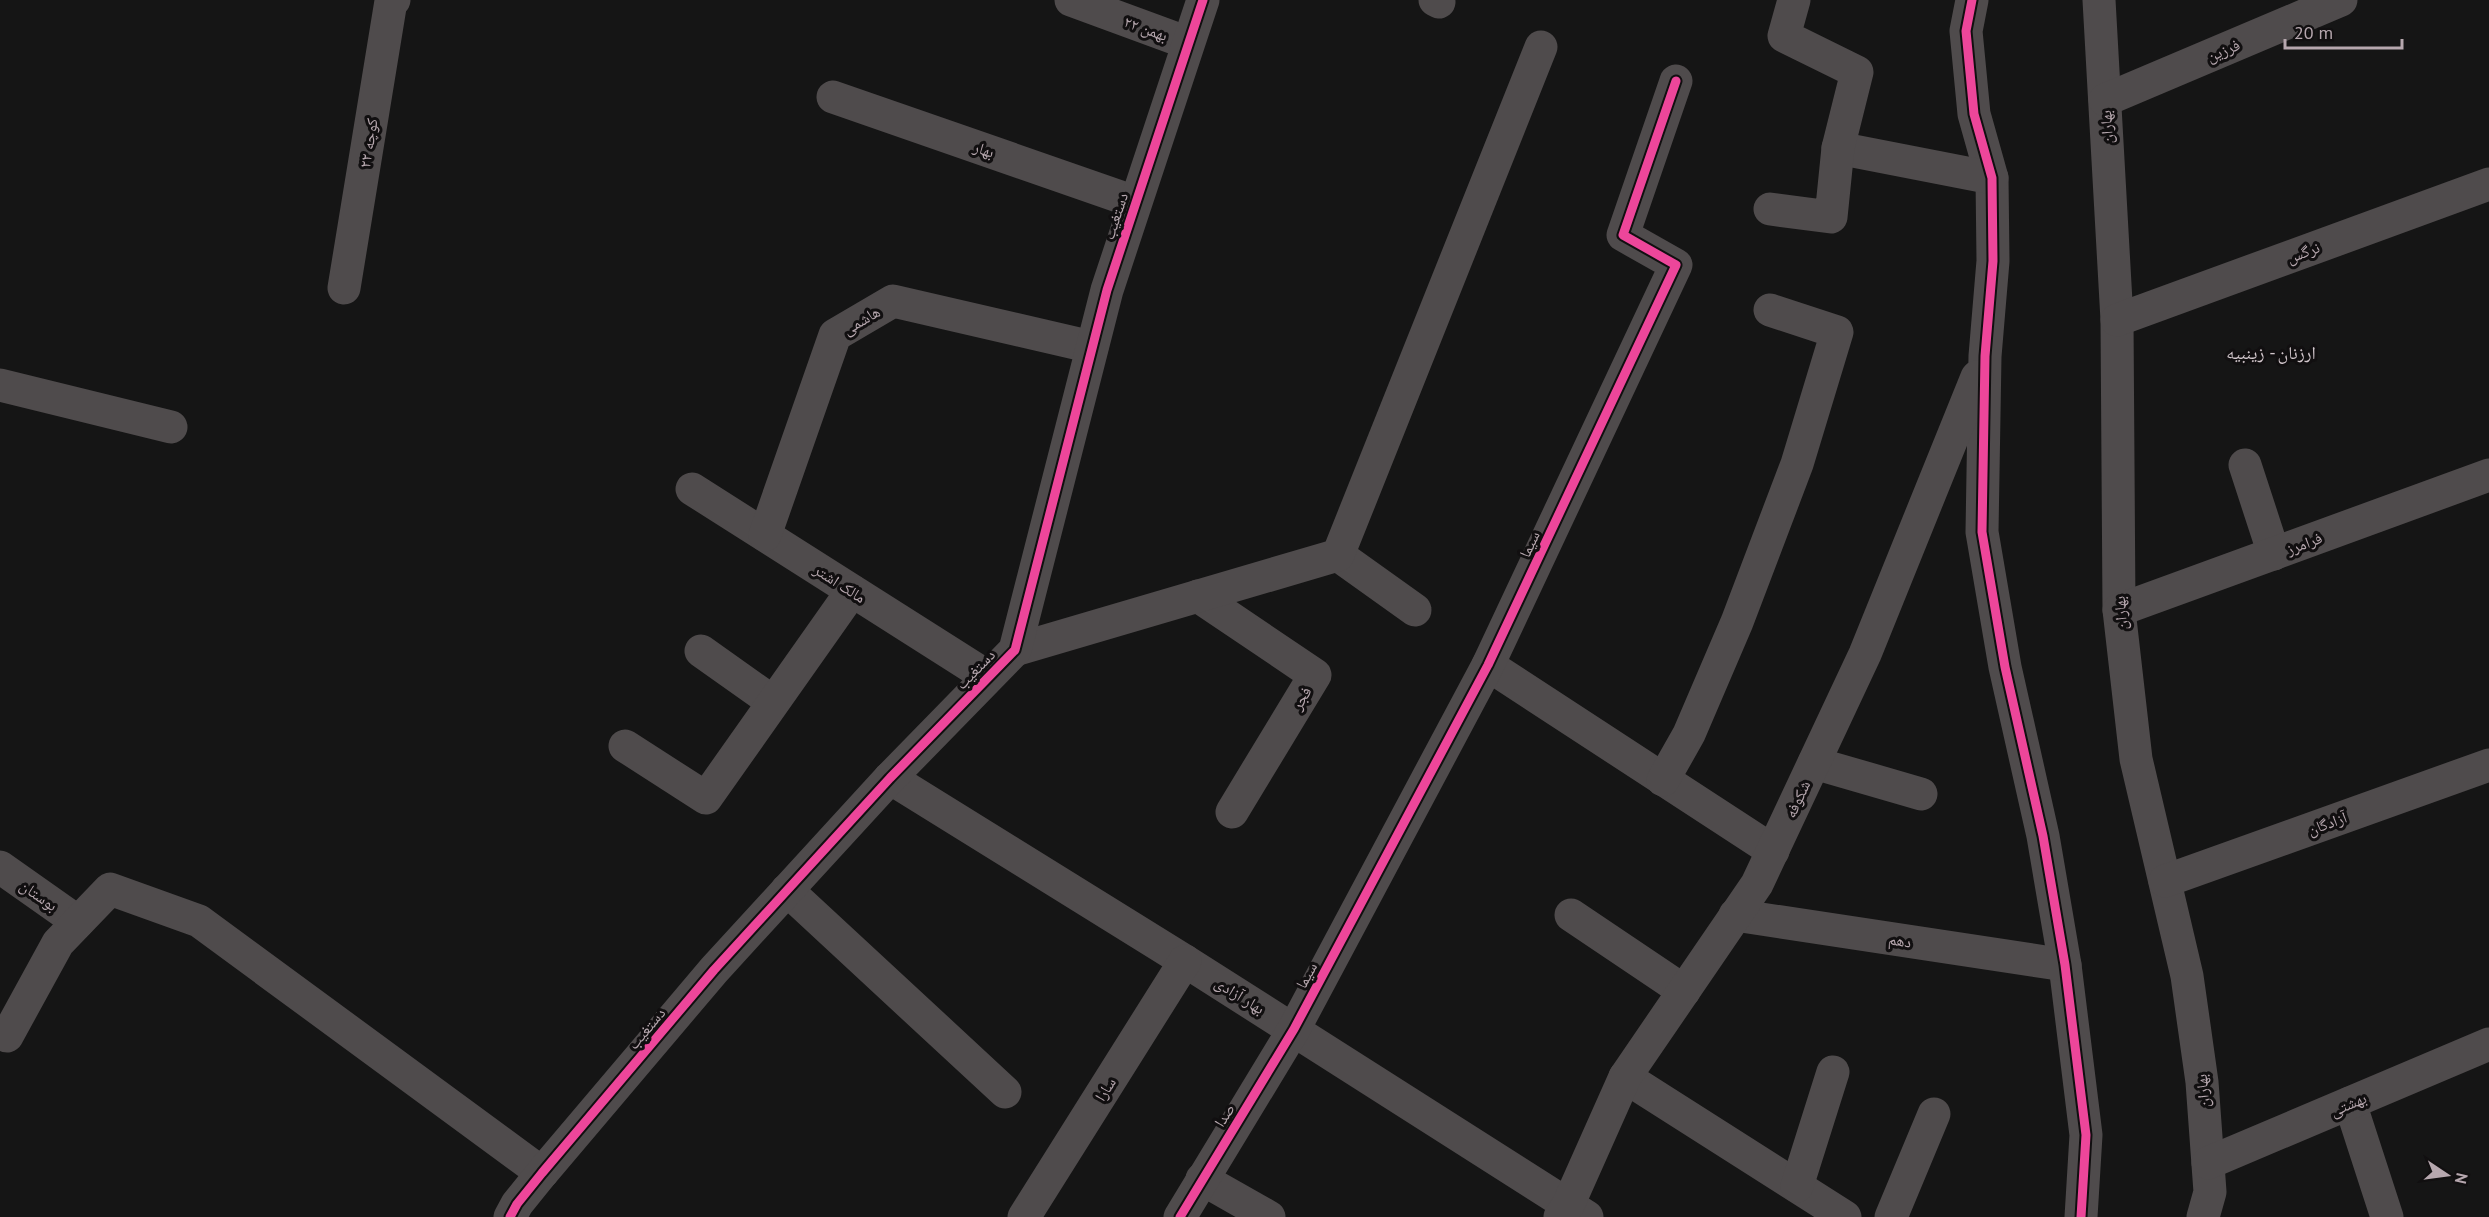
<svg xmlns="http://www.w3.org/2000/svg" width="2489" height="1217" font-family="'PT Sans','Noto Naskh Arabic',sans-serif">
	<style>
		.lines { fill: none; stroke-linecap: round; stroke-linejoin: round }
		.minor { stroke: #4f4b4c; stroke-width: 33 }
		.cycleway-casing { stroke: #110f10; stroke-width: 13 }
		.cycleway { stroke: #ed469a; stroke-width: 9 }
		.labels { text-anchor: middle; stroke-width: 6; stroke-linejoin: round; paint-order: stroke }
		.street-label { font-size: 16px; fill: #b6a7ae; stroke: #110f10 }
		.neighbourhood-label { font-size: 18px; fill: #d2c7cc; stroke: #110f10 }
	</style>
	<rect width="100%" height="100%" fill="#151515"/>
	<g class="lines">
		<g class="minor">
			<polyline points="1071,0 1188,43"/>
			<polyline points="1435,0 1439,2"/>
			<polyline points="1972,0 1966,31 1974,114 1992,178 1993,261 1985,356 1982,532 2005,667 2043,836 2065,965 2086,1135 2081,1217"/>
			<polyline points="2099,0 2117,320 2119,610 2136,759 2187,976 2202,1082 2210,1192 2203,1217"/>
			<polyline points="833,97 1135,202"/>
			<polyline points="2105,100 2341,0"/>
			<polyline points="1838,148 1992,178"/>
			<polyline points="1770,209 1831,217 1838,148 1857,72 1784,36 1794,0"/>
			<polyline points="344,288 391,1 394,0"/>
			<polyline points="2117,320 2489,184"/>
			<polyline points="0,385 171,427"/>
			<polyline points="2245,465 2274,554"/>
			<polyline points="692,489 988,677"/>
			<polyline points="765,535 835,335 893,301 1092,347"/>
			<polyline points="1338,555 1415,610"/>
			<polyline points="1198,596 1315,675 1232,812"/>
			<polyline points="2119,610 2489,475"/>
			<polyline points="1015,650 1338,555 1541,47"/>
			<polyline points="701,651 773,702"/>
			<polyline points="1488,665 1773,851"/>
			<polyline points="625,746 706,798 852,591"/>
			<polyline points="1814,763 1921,794"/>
			<polyline points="890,778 1185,961 1587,1217"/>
			<polyline points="1663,780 1689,734 1737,622 1797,464 1837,332 1770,310"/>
			<polyline points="0,867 78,922"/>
			<polyline points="2165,881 2489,765"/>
			<polyline points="787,890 1005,1092"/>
			<polyline points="1571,915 1684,991"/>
			<polyline points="1735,915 2065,965"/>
			<polyline points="0,1032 7,1036 58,943 110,889 199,921 542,1173"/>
			<polyline points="1625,1077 1845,1217"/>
			<polyline points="2350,1103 2387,1217"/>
			<polyline points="2208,1163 2489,1044"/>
			<polyline points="1202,1179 1269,1217"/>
			<polyline points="1797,1186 1833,1072"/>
			<polyline points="510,1217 517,1204 542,1173 714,970 890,778 1015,650 1107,290 1203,0"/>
			<polyline points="1024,1217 1185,961"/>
			<polyline points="1180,1217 1294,1029 1488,665 1676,265 1623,235 1676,81"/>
			<polyline points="1560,1217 1568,1205 1625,1077 1757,884 1865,654 1977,377"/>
			<polyline points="1891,1217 1934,1114"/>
		</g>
		<defs>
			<g id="cycleway">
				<polyline points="1972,0 1966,31 1974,114 1992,178 1993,261 1985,356 1982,532 2005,667 2043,836 2065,965 2086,1135 2081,1217"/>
				<polyline points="510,1217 517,1204 542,1173 714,970 890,778 1015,650 1107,290 1203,0"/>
				<polyline points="1180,1217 1294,1029 1488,665 1676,265 1623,235 1676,81"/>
			</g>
		</defs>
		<use href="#cycleway" class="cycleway-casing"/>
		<use href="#cycleway" class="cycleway"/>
	</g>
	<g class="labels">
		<g class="street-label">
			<text transform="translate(1146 28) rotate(20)" y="6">۲۲ بهمن</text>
			<text transform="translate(2223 50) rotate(-23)" y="6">فرزین</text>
			<text transform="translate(2106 127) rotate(-93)" y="6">بهاران</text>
			<text transform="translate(368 143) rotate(-81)" y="6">کوچه ۲۲</text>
			<text transform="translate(984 149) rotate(19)" y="6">بهار</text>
			<text transform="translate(1115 216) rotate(-72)" y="6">دستغیب</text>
			<text transform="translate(2303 252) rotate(-20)" y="6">نرگس</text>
			<text transform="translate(861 320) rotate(-31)" y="6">هاشمی</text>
			<text transform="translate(2304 543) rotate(-20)" y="6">فرامرز</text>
			<text transform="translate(1529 544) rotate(-65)" y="6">سیما</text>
			<text transform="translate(840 583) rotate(33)" y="6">مالک اشتر</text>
			<text transform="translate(2120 613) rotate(-94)" y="6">بهاران</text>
			<text transform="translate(975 669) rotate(-46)" y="6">دستغیب</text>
			<text transform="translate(1301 698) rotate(-59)" y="6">فجر</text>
			<text transform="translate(1797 799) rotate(-65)" y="6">شکوفه</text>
			<text transform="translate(2327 823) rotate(-20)" y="6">آزادگان</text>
			<text transform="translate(39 895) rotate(35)" y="6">بوستان</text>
			<text transform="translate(1900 940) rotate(8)" y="6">دهم</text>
			<text transform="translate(1306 975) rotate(-62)" y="6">سیما</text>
			<text transform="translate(1240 995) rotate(32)" y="6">بهار آزادی</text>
			<text transform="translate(646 1028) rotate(-50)" y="6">دستغیب</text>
			<text transform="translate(1105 1089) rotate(-58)" y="6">سارا</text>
			<text transform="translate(2202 1091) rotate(-95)" y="6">بهاران</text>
			<text transform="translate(2348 1104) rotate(-23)" y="6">بهشتی</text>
			<text transform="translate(1224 1115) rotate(-58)" y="6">صدا</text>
		</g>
		<g class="neighbourhood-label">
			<text x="2271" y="359">ارزنان - زینبیه</text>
		</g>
	</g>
	<g transform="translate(2447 1175) rotate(103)" stroke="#110f10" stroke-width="4.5" paint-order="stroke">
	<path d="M0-4.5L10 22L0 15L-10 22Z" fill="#b6a7ae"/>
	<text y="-9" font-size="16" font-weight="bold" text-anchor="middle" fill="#b6a7ae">N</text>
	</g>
	<path d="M2285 39v9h117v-9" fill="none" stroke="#b6a7ae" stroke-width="3"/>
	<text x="2294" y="39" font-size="18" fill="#b6a7ae" stroke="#110f10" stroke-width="4.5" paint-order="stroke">20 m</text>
</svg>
